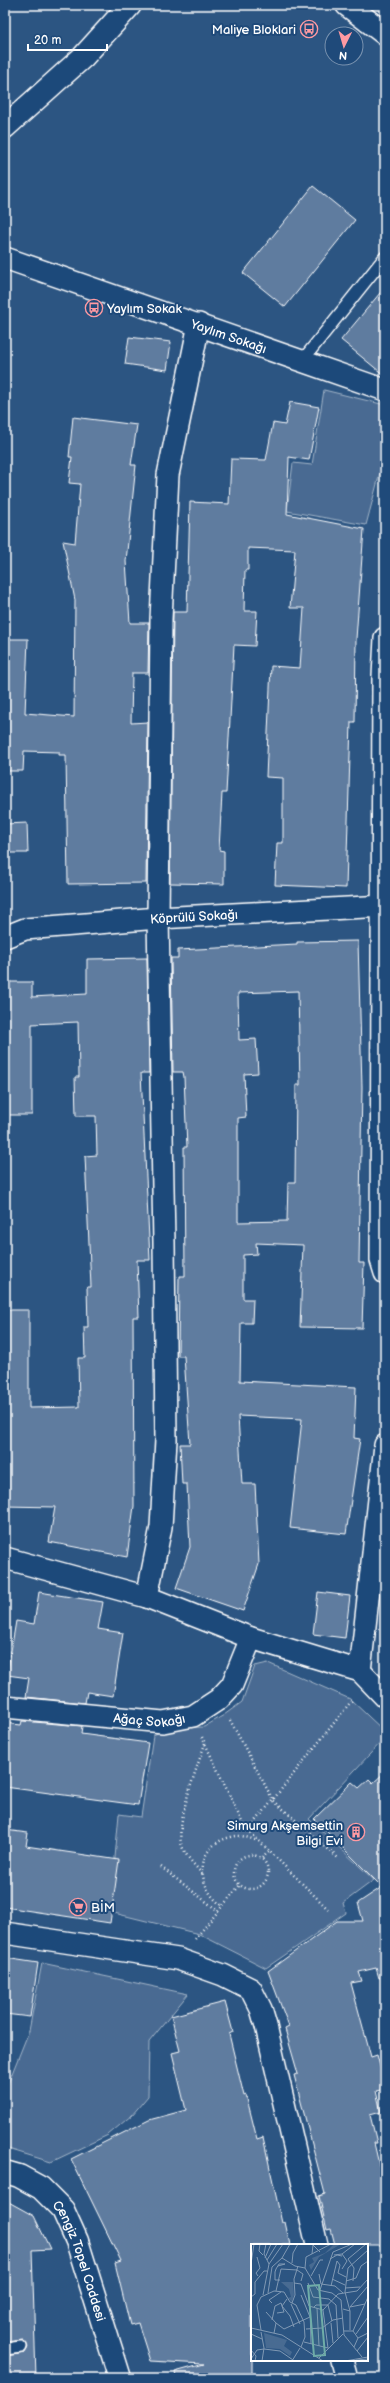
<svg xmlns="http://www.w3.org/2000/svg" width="390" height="2383" font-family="'Balsamiq Sans',sans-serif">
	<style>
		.green { fill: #486b92; stroke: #a4b5c8 }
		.building { fill: #5e7c9f; stroke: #fff; fill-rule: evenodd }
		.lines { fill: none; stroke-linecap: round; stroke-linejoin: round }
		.service-casing { stroke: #fff; stroke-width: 14 }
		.minor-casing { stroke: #fff; stroke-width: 24 }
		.tertiary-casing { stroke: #fff; stroke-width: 25 }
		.secondary-casing { stroke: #fff; stroke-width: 25 }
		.primary-casing { stroke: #fff; stroke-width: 25 }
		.path { stroke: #fff; stroke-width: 2.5; stroke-dasharray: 1 3; stroke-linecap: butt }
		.service { stroke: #1f4a7a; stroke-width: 11 }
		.minor { stroke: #1f4a7a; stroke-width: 21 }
		.tertiary { stroke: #1f4a7a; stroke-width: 22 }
		.secondary { stroke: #1f4a7a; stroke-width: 22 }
		.primary { stroke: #1f4a7a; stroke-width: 22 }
		.labels { text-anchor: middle; stroke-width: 4; stroke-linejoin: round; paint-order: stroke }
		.poi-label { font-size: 13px; fill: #fff; stroke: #1f4a7a; text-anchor: end }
		.street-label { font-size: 13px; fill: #fff; stroke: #1f4a7a }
		.inset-road { fill: none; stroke: #8099b4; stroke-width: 1 }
		.view { fill: #6fada8; fill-opacity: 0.15; stroke: #6fada8; stroke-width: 2 }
		.inset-edge { fill: none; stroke: #fff; stroke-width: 2 }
	</style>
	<rect width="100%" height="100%" fill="#2c5582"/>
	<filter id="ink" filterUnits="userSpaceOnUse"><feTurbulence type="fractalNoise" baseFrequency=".025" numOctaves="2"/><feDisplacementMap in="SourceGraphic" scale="8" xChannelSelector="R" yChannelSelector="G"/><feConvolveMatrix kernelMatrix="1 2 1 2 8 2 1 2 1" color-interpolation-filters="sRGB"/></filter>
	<g filter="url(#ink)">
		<g class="green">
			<polygon points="324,390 385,405 385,454 366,525 287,511 293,463 312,465"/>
			<polygon points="268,1663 350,1699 385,1732 385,1738 309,1819 374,1880 343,1903 346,1913 266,1968 199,1934 110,1912 119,1814 141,1817 153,1735 170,1728 204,1727 224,1715 242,1702 255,1666"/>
			<polygon points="42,1963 188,1994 149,2042 148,2096 132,2115 108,2135 51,2162 5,2148 5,2091 29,2031"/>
		</g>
		<g class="building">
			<polygon points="313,186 355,220 285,307 243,273"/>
			<polygon points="385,287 385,376 341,340"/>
			<polygon points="129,337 171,342 167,370 125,364"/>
			<polygon points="290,402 319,407 309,460 289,457 287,514 364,529 356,639 355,722 351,722 346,888 275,885 277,843 283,843 283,778 266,777 271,666 300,668 304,608 290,608 295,550 248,548 248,570 245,570 244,611 257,611 255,646 234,645 226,793 222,793 219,850 224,851 224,884 170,883 173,612 187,612 190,502 229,504 231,459 266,460 273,423 285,425"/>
			<polygon points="73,417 137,425 131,465 136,465 126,561 130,623 149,623 148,673 132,673 131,723 148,722 146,883 68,884 66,755 59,755 59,752 24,751 23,771 5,771 5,639 28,639 25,713 74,717 75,600 63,541 75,543 80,484 69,483 72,457 69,457"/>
			<polygon points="27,823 28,853 5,853 5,824"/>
			<path d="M358,941L362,1087L359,1263H364L362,1328L300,1327L303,1245L256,1243L257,1254L243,1255V1299H253L252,1323H241L240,1381L356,1387L354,1438L360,1439L346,1534L290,1528L302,1419L238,1416L242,1484H255L259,1564L243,1611L176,1588L190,1547L187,1484H182L180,1444H190L184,1356H178L179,1276H185L184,1147H187L184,1077L183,1072H173L171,958H178V950L297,944V942ZM298,991L300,1085H296L295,1182H288L287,1221L238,1222V1118L246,1117L244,1074L258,1073L256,1039L239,1040L238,993Z"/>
			<polygon points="147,958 149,1073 141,1073 150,1260 137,1260 139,1317 133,1317 134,1506 127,1557 49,1542 55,1507 5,1506 5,1310 29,1310 29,1408 79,1407 78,1358 85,1358 84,1327 88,1327 87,1287 91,1287 85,1156 97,1155 96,1116 76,1116 75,1077 79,1077 78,1022 32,1024 32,1115 5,1115 5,982 32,982 32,997 87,994 87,959"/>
			<polygon points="39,1592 103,1602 98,1629 123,1633 113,1696 87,1692 85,1703 26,1697 29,1678 7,1675 16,1621 34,1624"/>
			<polygon points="318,1592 350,1596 345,1638 313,1634"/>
			<polygon points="22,1721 82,1726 81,1734 148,1743 138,1805 5,1787 5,1723 21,1725"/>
			<polygon points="385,1772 385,1977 379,1978 376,1968 359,1972 362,1981 351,1983 371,2057 377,2055 385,2085 385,2089 376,2091 381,2112 370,2115 377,2143 374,2143 385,2190 385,2245 335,2245 331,2229 327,2230 319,2196 325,2194 294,2075 298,2074 285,2029 289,2027 268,1971 337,1921 363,1921 358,1903 382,1887 314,1819 352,1782 359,1788 369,1779 373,1783"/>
			<polygon points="5,1830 28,1833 26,1846 119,1860 110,1923 5,1907"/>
			<polygon points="5,1958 38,1963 30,2017 5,2014"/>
			<polygon points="225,2002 233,2032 229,2034 244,2096 246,2095 257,2139 263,2137 282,2223 285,2222 290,2245 252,2245 252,2378 176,2378 175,2372 204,2364 150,2361 138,2323 130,2325 115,2263 121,2261 71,2159 149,2120 186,2110 172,2053 180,2051 171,2016"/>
			<polygon points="5,2200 34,2216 50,2249 32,2250 36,2378 7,2378 6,2356 25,2353 28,2347 23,2340 5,2342"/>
		</g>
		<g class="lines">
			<defs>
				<g id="service">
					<polyline points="302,361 385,257"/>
					<polyline points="5,2349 21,2347"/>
				</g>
				<g id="minor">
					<path id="s1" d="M5,258L385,390"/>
					<polyline points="385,638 383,676 381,1260 385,1273"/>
					<path id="s2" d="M5,937L25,929L158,918L385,906"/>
					<polyline points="5,1558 147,1597 251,1638 360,1671 385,1697"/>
					<polyline points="147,1597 161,1527 166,1440 164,1242 158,918 161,619 168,475 199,324"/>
					<polyline points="360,1671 385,1445"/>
					<path id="s3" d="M5,1707L163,1722L193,1716L219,1699L232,1685L251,1638"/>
					<polyline points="5,1933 178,1959 223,1975 251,1989 261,2009 266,2026 317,2245"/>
					<polyline points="342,2360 347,2378"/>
				</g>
				<polyline id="tertiary" points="5,127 83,57 130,5"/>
				<g id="secondary">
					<path id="s4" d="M5,2172L19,2176L41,2188L63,2210L77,2241L120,2378"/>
				</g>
				<polyline id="primary" points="347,5 385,34"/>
			</defs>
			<use href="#service" class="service-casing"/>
			<use href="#minor" class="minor-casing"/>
			<use href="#tertiary" class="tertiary-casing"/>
			<use href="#secondary" class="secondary-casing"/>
			<use href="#primary" class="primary-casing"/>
			<g class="path">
				<polyline points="230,1720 273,1800 339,1859"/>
				<polyline points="202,1737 244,1826 328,1909"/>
				<polyline points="249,1830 353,1699"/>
				<circle cx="251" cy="1872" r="17"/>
				<polyline points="262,1858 270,1851"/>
				<polyline points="161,1867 217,1910"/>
				<path d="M202,1874C195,1865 186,1857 182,1846C174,1825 198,1766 205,1743"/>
				<path d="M221,1905C195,1885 195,1845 231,1837C241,1834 249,1838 258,1841"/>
				<polyline points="195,1939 240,1885"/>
			</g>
			<use href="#service" class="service"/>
			<use href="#minor" class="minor"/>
			<use href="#tertiary" class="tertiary"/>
			<use href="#secondary" class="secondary"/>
			<use href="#primary" class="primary"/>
		</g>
	</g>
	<defs>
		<symbol id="bus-ring" viewBox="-11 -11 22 22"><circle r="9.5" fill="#1f4a7a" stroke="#ff9aa2" stroke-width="1.5"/><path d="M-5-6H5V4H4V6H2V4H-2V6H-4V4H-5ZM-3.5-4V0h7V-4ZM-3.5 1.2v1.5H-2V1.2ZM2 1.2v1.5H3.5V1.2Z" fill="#ff9aa2"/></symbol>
		<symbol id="building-ring" viewBox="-11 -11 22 22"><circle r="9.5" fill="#1f4a7a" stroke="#ff9aa2" stroke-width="1.5"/><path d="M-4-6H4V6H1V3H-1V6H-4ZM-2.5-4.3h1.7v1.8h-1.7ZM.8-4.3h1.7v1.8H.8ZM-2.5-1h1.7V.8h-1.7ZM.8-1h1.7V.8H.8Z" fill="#ff9aa2"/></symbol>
		<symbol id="supermarket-ring" viewBox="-11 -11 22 22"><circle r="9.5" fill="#1f4a7a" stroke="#ff9aa2" stroke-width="1.5"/><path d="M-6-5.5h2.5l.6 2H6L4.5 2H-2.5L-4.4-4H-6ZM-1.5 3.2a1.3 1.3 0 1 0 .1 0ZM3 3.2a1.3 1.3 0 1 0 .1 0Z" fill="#ff9aa2"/></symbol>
	</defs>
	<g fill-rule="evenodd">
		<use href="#bus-ring" x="299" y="19" width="20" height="20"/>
		<use href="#bus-ring" x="84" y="298" width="20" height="20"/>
		<use href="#building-ring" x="346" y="1822" width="20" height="20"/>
		<use href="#supermarket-ring" x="68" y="1897" width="20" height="20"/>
	</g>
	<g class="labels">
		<g class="poi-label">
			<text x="296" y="34">Maliye Bloklari</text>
			<text x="107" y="313" text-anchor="start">Yaylım Sokak</text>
			<text x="343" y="1830">Simurg Akşemsettin<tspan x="343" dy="15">Bilgi Evi</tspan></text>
			<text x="91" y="1912" text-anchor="start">BİM</text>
		</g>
		<g class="street-label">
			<text dy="5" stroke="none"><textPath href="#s1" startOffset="237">Yaylım Sokağı</textPath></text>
			<text dy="5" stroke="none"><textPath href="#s2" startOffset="191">Köprülü Sokağı</textPath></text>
			<text dy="5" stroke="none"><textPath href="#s3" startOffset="145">Ağaç Sokağı</textPath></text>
			<text dy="5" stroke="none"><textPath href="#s4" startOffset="124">Cengiz Topel Caddesi</textPath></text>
		</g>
	</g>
	<g transform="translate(251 2244)">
		<rect width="117" height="117" fill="#2c5582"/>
		<path d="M83,0H90L68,13L60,26L58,21L63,18L61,14L74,9ZM30,38H42L43,51L41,58L37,54L40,53L38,45ZM13,89L36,96L33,102L41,108L39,112L29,105L15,104Z" fill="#486b92"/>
		<path class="inset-road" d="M9,0L8,7L12,11M80,0L55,13L54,24L67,46L81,49L90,56L93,91L111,113M61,10L62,1L69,8M91,10L96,17L91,25M83,11L91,10L104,0M6,13L9,24L5,29L7,32M14,14L20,0M31,14L44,22L54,24M79,15L86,11L91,12M16,16L26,0M41,19L42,9L47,0M0,20L3,0M18,20L32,0M27,22L34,20H28L25,25L24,28V36H29M46,26L52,30L50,37M68,30L70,40L84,42L92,49M60,32L69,16H72M81,35L94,41M95,37L105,34L110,22L117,17M102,37L103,24L97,15L115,0M43,39L50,40L58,62L72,66L87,50L106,47L117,35M57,39L62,53L78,55L85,61L87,94M80,42L86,17L89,21L87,29L95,33M94,44L109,43M69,46L82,8L101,0M25,47L30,25L46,26M17,49L21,23L31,14L39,0M12,51L18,20L13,10L15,0M0,53L4,50V38L13,27H16M36,55L31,62L39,72L43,83M21,59L18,56L30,48M41,59L44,51L43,35L47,22M40,60L49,80M114,60L99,63L117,42M59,63L60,100M63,63L65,61H77L81,77M66,64L68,102M92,65L99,67L94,48L97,24L117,6M72,66L77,104M99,67V86M15,68L25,79M21,76L24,62L30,59L33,68L26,69M80,79L82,99M0,84L31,91L72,117M55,85L71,84L82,76L92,74M10,86L6,61L10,53L23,47L33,48L39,58L45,61L53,78L54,93L50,103M93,87H102L107,94M102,87L117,53M10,88L13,104L11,117M23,89L25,79L33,85L59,73L50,51M0,90L11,95M105,90L117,73M53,98L77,104M103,103L107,94L117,89M0,106L5,112L4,117M106,107L117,93M68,114L92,90M0,115L6,106L13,105L29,107L42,116M105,116L117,115M41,117L49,104M94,117L117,113"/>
		<path class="view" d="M68,41L74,111L63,112L57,42Z"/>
		<rect width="117" height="117" class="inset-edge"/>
	</g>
	<rect width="390" height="2383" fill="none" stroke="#1f4a7a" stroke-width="20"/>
	<rect x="10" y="10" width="370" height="2363" fill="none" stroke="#fff" stroke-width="1.5" filter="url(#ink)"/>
	<g transform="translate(344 46) rotate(185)"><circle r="19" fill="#1f4a7a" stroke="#7992af"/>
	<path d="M0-3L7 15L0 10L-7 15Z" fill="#ff9aa2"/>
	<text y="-6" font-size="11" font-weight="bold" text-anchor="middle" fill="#ffffff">N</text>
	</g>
	<path d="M28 44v6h79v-6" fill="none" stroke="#ffffff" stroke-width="2"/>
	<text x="34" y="44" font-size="12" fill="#ffffff" stroke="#1f4a7a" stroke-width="3" paint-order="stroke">20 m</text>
</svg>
